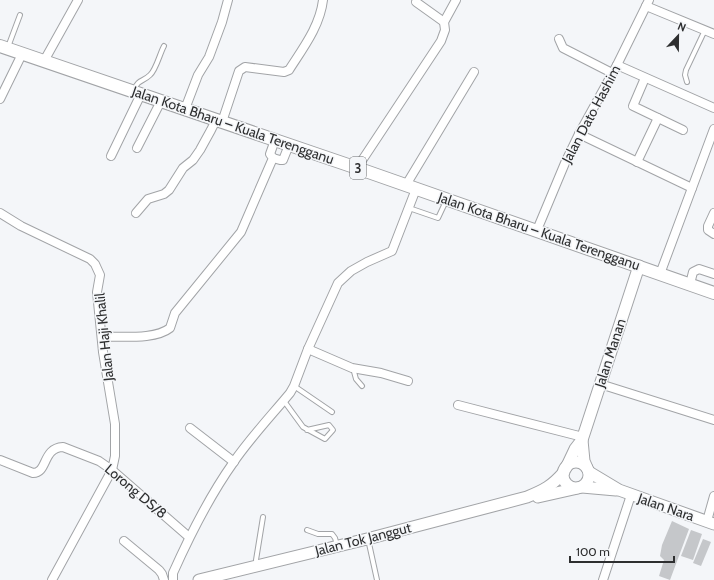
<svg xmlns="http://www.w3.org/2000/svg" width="714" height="580" font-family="Cabin,sans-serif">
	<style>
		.building { fill: #c5c7ca }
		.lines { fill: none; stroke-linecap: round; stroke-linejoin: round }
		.service-casing { stroke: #a2a4a7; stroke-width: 6 }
		.minor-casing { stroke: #a2a4a7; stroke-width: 10 }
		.secondary-casing { stroke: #a2a4a7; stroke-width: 13 }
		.primary-casing { stroke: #a2a4a7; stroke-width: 14 }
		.service { stroke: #fff; stroke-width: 4 }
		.minor { stroke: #fff; stroke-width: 8 }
		.secondary { stroke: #fff; stroke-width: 11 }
		.primary { stroke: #fff; stroke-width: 12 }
		.labels { text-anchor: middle; stroke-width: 3; stroke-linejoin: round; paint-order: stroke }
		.shield { fill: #f4f6f9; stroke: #696b6c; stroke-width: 1 }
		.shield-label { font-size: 13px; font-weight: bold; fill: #2e2f30 }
		.street-label { font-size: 14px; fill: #2e2f30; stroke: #f4f6f9 }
	</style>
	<rect width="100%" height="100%" fill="#f4f6f9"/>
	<g class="building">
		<polygon points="672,521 689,529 670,580 659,576 664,560 660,556 662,545"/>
		<polygon points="691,530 702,534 693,560 681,556"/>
		<polygon points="703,539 711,542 701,566 693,563"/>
	</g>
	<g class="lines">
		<defs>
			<g id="service">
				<polyline points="8,47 20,15"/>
				<polyline points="687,82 685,75 686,70 705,30"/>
				<path d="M134,90C138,79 143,82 150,75C156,70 160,53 164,46"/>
				<polyline points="409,208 438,218 446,201"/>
				<polyline points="353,368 356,379 362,386"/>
				<polyline points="294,386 332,412"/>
				<polyline points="284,401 303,427 325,439 333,430 329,425 307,430"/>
				<polyline points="307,530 318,534 332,534 335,538 337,545"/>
				<polyline points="368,539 377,580"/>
				<polyline points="257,564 256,560 263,517"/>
			</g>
			<g id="minor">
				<polyline points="416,2 444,22"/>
				<polyline points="646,6 714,34"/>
				<polyline points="559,39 563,48 612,73"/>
				<polyline points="44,61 78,0"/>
				<polyline points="617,65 714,108"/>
				<polyline points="645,78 633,106 683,130"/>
				<polyline points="0,99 22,54"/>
				<polyline points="185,109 198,75 209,57 222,22 228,0"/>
				<path d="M222,122L239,71L245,67L284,72L289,70C303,48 320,26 323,0"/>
				<polyline points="579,134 692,188"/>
				<polyline points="137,148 161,101"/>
				<polyline points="111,156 141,94"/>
				<polyline points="273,158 280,160 283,160 289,145"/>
				<polyline points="637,162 658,118"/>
				<polyline points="357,168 441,41 445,30 444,22 456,0"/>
				<polyline points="406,185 474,72"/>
				<polyline points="0,213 21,226 90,259 95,264 100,275 97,292 103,352 115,424 115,456 112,470 52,580"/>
				<polyline points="136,213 148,199 164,194 169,190 183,168 193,160 200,150 211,130 216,120"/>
				<polyline points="714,213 708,226 708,230 714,234"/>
				<polyline points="537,230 565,163 579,134 617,65 649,0"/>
				<polyline points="660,274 714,129"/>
				<polyline points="690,284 693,272 699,269 714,274"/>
				<path d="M102,337C121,336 155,340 170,328L175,313L241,232L273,158L270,154L275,140"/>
				<polyline points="308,349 352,368 381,373 408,381"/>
				<polyline points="600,384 714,420"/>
				<polyline points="458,405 583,437"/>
				<polyline points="190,428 234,462"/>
				<path d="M0,460L33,473C48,473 42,448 63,447L99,461L112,470L189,537"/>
				<polyline points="707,521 714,496"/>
				<polyline points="124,541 159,570 162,574 164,580"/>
				<path d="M173,580V573C190,535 209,497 233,463C250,438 271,416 290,393L294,386L308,349L338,283L351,271L367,262L392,251L416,189"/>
				<polyline points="603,580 631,495"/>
			</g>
			<g id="secondary">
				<polyline points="582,440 584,461 587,468"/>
				<circle cx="576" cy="475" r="13"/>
				<polyline points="566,468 575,449 582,440 639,266"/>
				<polyline points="589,472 619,490 714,524"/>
				<polyline points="582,487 616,490"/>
				<polyline points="538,497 578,488"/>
				<path d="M199,580L367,539L527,497C544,490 552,486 564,472"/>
			</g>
			<polyline id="primary" points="0,46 357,168 714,293"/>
		</defs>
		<use href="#service" class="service-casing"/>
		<use href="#minor" class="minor-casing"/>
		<use href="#secondary" class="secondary-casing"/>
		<use href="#primary" class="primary-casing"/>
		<use href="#service" class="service"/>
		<use href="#minor" class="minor"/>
		<use href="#secondary" class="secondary"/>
		<use href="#primary" class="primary"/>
	</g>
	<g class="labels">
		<rect class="shield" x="350" y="157" width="16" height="22" rx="3"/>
		<g class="shield-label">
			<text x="358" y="173">3</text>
		</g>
		<g class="street-label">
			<text transform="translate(591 114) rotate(-62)" y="5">Jalan Dato Hashim</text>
			<text transform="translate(233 125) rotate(19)" y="5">Jalan Kota Bharu – Kuala Terengganu</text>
			<text transform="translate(539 231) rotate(19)" y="5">Jalan Kota Bharu – Kuala Terengganu</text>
			<text transform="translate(104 337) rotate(-96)" y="5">Jalan Haji Khalil</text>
			<text transform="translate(610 353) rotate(-72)" y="5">Jalan Manan</text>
			<text transform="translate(136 491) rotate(40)" y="5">Lorong DS/8</text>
			<text transform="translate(666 507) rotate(19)" y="5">Jalan Nara</text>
			<text transform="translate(363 539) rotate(-14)" y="5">Jalan Tok Janggut</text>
		</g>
	</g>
	<g transform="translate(678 36) rotate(22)" stroke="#f4f6f9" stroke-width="3" paint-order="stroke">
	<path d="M0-3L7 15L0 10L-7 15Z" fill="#2e2f30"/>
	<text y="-6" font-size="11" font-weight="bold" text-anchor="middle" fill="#2e2f30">N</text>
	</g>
	<path d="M570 556v6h104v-6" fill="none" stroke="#2e2f30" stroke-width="2"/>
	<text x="576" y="556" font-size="12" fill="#2e2f30" stroke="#f4f6f9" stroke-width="3" paint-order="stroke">100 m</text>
</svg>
